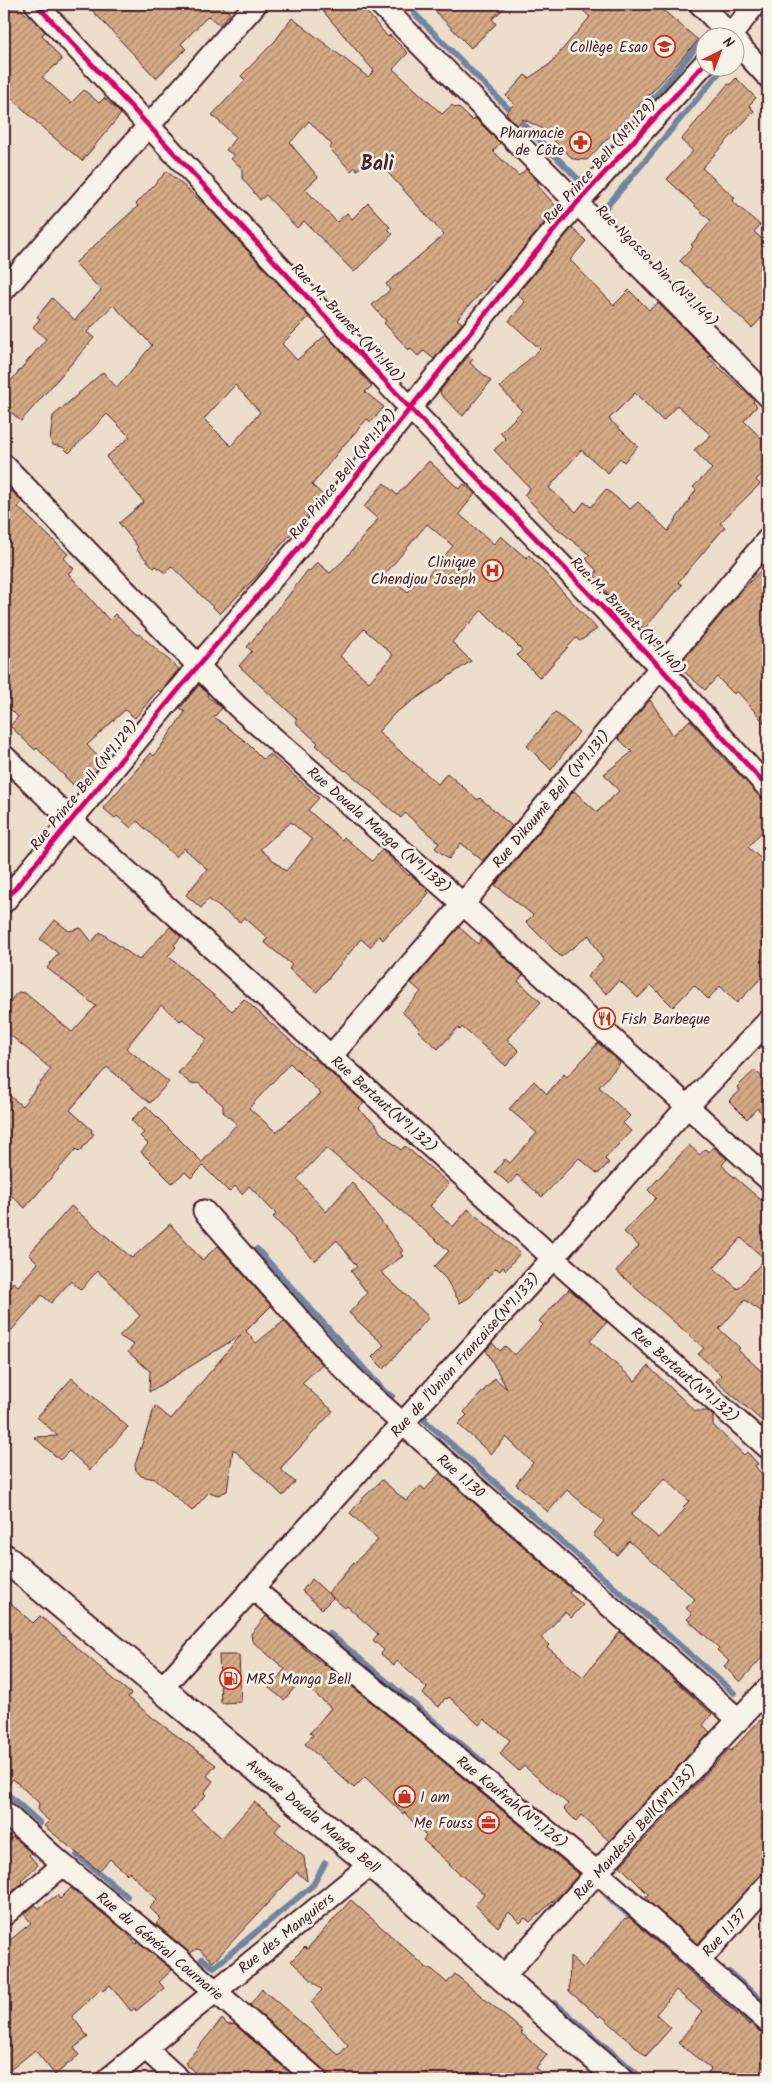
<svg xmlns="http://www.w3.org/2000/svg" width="772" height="2083" font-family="Kalam,sans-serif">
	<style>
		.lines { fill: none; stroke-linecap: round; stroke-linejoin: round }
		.stream { stroke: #73849f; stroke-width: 6 }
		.building { fill: url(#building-hatch); stroke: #4a1f2b; fill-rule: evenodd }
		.minor-casing { stroke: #4a1f2b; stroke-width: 25 }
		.tertiary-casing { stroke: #4a1f2b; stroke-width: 30 }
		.minor { stroke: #f7f3e8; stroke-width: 21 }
		.tertiary { stroke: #f7f3e8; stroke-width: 26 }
		.cycleway-casing { stroke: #f7f3e8; stroke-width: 8 }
		.cycleway { stroke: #d6006c; stroke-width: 5 }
		.labels { text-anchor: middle; stroke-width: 5; stroke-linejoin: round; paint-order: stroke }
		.poi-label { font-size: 15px; fill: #4a1f2b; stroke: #f7f3e8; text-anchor: end }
		.street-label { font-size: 15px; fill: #4a1f2b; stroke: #f7f3e8 }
		.district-label { font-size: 20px; font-weight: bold; fill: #4a1f2b; stroke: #f7f3e8 }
	</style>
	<defs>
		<pattern id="building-hatch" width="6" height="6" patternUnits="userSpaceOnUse" patternTransform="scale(1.25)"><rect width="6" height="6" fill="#d5ab86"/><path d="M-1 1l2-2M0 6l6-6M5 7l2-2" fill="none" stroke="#af8b6e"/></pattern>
	</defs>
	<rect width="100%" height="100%" fill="#edddcb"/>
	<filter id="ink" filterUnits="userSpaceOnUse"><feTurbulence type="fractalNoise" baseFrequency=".02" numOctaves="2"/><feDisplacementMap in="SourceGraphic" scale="10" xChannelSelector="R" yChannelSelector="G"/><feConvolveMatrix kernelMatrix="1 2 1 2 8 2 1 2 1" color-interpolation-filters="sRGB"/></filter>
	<g filter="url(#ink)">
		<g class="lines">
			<g class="stream">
				<polyline points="414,13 578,179 584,180 589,176"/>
				<polyline points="602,160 707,34"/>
				<polyline points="607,206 723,68"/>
				<polyline points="257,1249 385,1392 392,1396"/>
				<polyline points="425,1418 424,1420 734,1693"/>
				<polyline points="329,1633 484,1763"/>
				<polyline points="473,1784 538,1841"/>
				<polyline points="4,1791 40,1823"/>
				<polyline points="77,1855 127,1896"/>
				<polyline points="606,1895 768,2039"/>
				<polyline points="202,1959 214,1967 313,1885 325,1863"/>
				<polyline points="729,1972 768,2006"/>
				<polyline points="555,2003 643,2079"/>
			</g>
		</g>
		<g class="building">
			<polygon points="4,4 14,4 38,24 45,32 42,35 62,60 42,77 71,103 84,90 99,103 104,98 121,114 82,161 45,130 4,91"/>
			<polygon points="86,4 219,4 230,13 220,25 208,16 181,44 186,49 156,78"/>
			<polygon points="317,4 360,4 388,37 390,35 408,53 393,69 442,114 452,105 456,108 458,107 473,121 475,118 500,143 493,151 519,176 526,169 539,183 537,185 554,204 555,210 495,282 493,280 457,319 462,323 434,359 424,351 418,356 410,348 409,350 384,323 386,321 372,305 390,290 386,284 444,235 373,156 357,170 355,167 351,171 329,148 332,145 309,121 290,143 318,177 305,189 337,222 347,213 352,219 368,203 390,227 388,229 393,234 354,272 304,221 297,228 266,195 260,200 242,178 242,168 231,159 234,155 226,150 236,137 212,115 245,80 241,76 275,41 292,18 368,77 374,71"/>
			<polygon points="428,4 509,4 492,19 496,24 471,48"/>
			<polygon points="576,4 656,4 698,40 653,91 587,160 573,159 541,128 523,119 517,125 506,113 514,104 506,96 525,75 529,78 550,64 590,17"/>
			<polygon points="736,78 756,98 749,105 754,111 702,168 735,198 732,201 760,225 754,232 768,244 768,311 752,328 680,261 693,247 691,245 711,221 667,179 693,151 681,140 728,84 730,85"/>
			<path d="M167,171L206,206L309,317L282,344L297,360L326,335L372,386L365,392L384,407L371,422L367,419L343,446L312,485L324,496L275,552L259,574L220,614L171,566L165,573L156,566L154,568L136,549L138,547L119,523L144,502L106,457L130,437L107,414L69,453L63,447L53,445L50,440L53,416L103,372L117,388L152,345L113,305L87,332L94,338L21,421L4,406V389L46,339L33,327L40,319L37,317L52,298L75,320L101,290L75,263L138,206L136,204ZM235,385L260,412L231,446L204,419Z"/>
			<path d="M572,228L586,241L570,260L614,305L629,290L649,310L658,303L710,355L708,357L754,400L753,402L757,406L744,421L768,445V468L756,480L760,484L720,523L725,527L678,582L682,585L644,629L621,609L597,581L599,580L594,575L597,571L586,559L590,555L553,525L524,495L530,488L494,450L506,439L500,433L522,411L500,387L540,349L509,321L525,302L517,294ZM635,393L663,421L677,405L711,435L694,450L712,469L693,487L696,490L668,531L638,502L630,509L606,489L591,507L584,502L576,512L549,488L581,450L608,473L620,458L624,462L638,446L609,419Z"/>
			<polygon points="469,355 473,359 470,363 491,381 463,416 441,395 440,391"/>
			<path d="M429,461L459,489L464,484L475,494L459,514L494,544L501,536L526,558L529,555L597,629L580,641L576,638L540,678L517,655L522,650L482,610L452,642L471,661L395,713L378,732L438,784L447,773L478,800L480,798L512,826L483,861L461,843L449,859L435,848L439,843L405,813L401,818L346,770L345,771L332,760L316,745L318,743L295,722L297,719L239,666L252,651L247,647L278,609L308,570L310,571L317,562L330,573L344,560L378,519L364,507L384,483L397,495ZM427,524L453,546L421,583L418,581L408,592L385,574ZM364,629L393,655L369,682L340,656Z"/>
			<polygon points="4,483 22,502 18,507 68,554 64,558 74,569 68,573 109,620 115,614 137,635 139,634 179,669 160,692 158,690 135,718 125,710 87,745 103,762 83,786 76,788 37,748 35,750 10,726 18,717 4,703"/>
			<polygon points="768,563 768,727 737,691 734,694 717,677 705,690 678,666 744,588"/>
			<path d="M199,685L208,694L207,696L222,708L214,717L245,741L263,759L270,754L319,798L308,810L342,840L344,837L372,861L382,850L409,876L410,874L428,890L427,891L429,893L411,914L398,926L397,924L383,940L379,936L370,947L361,939L317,992L289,969L292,965L264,942L268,938L244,917L240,922L208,899L201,908L186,895L207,869L184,848L176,857L137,821L131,828L117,816L115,818L103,808L151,753L154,756L185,712L180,708ZM291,822L312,840L286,871L260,849Z"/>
			<polygon points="650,700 673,735 690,720 726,761 768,804 768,825 748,847 768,865 768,971 737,1003 720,986 708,999 694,985 673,1007 651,985 638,998 619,980 607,994 587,977 603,960 589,935 561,957 526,922 533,915 495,885 574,791 597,812 619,791 604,774 632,752 618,738"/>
			<polygon points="555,712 579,732 551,770 527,746"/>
			<path d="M55,920L69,931L81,928L92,942L100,932L139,960L170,927L181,937L174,945L176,947L168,956L232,1011L244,999L312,1060L314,1058L364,1103L358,1109L376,1124L380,1132L401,1150L405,1146L449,1184L430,1206L453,1227L468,1209L520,1253L506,1270L503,1267L500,1271L496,1268L470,1297L460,1303L446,1279L434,1267L449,1251L326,1148L297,1179L326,1212L352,1182L403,1251L400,1253L403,1256L381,1272L429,1317L384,1369L372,1357L384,1345L349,1313L367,1293L351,1271L357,1267L337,1240L315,1261L273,1217L276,1214L249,1186L242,1194L235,1186L229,1192L203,1166L191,1178L185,1172L172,1183L141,1152L148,1144L140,1136L144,1133L131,1120L146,1106L202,1162L237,1124L223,1112V1105L209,1093L198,1083L191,1084L178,1073L207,1039L183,1019L180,1021L161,1005L126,1048L169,1082L150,1103L107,1067L70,1110L92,1130L91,1132L94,1134L79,1152L76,1149L25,1208L4,1189V1091L22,1106L51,1069L4,1030V1007L18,992L25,993L72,1032L96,1006L47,968L58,953L40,939ZM290,1063L321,1094L276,1132L249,1108Z"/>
			<polygon points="459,927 478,944 482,938 523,975 518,981 541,1002 507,1039 519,1051 506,1066 462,1027 460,1030 458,1028 438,1049 418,1031 420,1029 402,1012 421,992 411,983"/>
			<polygon points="598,1043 620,1063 599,1087 630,1116 623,1123 631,1131 605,1159 609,1163 598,1174 579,1158 542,1197 517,1175 509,1184 495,1172 505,1159 510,1163 537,1133 509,1109 534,1081 547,1094 564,1074 567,1077"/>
			<polygon points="755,1070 768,1083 768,1120 757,1108 747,1119 729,1101 740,1091 737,1087"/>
			<path d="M689,1145L700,1155L705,1149L709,1152L713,1147L727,1159L722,1165L726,1170L768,1206V1316L745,1300L719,1329L740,1348L738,1350L768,1377V1426L716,1381L721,1375L698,1354L704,1348L616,1271L639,1246L624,1232L656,1198L648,1190ZM741,1238L765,1259L738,1289L714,1268Z"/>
			<polygon points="71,1206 132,1258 170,1224 202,1260 218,1246 271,1306 246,1331 256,1343 284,1321 322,1364 302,1383 333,1411 280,1469 295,1482 283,1496 233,1449 227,1491 218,1495 209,1492 192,1511 155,1479 141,1476 136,1470 135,1465 155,1406 171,1419 241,1335 149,1392 150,1371 128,1352 134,1345 119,1336 140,1316 112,1284 97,1271 81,1290 71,1281 51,1303 42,1295 4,1339 4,1294 13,1282 18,1286 38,1263 29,1254"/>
			<path d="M569,1289L607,1322L590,1341L635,1381L648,1366L695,1411H708L713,1416V1425L744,1455L747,1452L758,1464L755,1466L768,1481V1651L740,1682L724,1666L729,1661L717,1650L719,1648L687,1619L692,1614L686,1608L695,1599L629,1541L617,1555L593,1535L604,1521L567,1490L548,1512L538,1503L516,1484L533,1463L506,1437L491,1454L458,1424L467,1415L464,1412L495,1378L507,1389L486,1350L492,1343L500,1351L505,1346L515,1355L543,1325L539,1321ZM665,1478L689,1501L683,1507L685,1509L659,1538L631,1515Z"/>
			<polygon points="72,1378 128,1427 90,1470 69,1451 60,1460 34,1437 58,1436 37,1417"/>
			<polygon points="440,1473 560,1579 572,1590 569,1593 583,1605 571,1618 565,1612 541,1638 549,1645 547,1647 583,1677 620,1632 712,1714 703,1725 710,1732 609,1841 581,1815 576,1821 564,1809 568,1804 524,1766 519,1771 500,1754 510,1740 484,1719 479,1725 449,1697 447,1699 445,1698 439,1707 423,1694 427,1688 397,1661 394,1665 381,1654 384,1650 373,1640 378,1634 347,1606 345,1608 328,1593 353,1564 378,1540 350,1513 364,1497 382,1480 406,1501 421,1486 425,1490"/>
			<polygon points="312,1579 333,1598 322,1609 302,1591"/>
			<polygon points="4,1598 33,1623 40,1616 131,1694 128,1697 153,1718 216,1765 207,1776 213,1781 204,1793 206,1795 191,1811 222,1838 254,1802 281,1823 275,1831 304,1857 307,1881 297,1872 213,1962 200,1950 197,1949 190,1953 156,1924 161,1919 150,1908 157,1899 129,1872 127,1874 110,1859 99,1871 44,1826 49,1821 38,1811 39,1803 13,1779 4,1791"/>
			<polygon points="266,1616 325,1666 326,1665 579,1874 562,1893 530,1922 525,1918 520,1923 509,1912 498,1927 475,1905 484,1894 449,1865 450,1864 423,1840 426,1836 404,1812 403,1814 365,1777 354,1788 305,1744 313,1735 310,1733 331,1708 300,1681 284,1700 269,1688 285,1669 252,1641 251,1634"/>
			<polygon points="219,1655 239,1655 241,1702 221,1703"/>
			<polygon points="760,1720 768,1727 768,1872 759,1876 698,1944 645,1898 648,1894 620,1866 729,1749 731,1751"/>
			<polygon points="13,1837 31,1853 29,1855 38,1865 21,1880 22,1883 8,1895 4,1891 4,1844"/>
			<polygon points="71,1888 126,1932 136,1944 138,1942 172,1970 159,1982 164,1988 136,2011 135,2008 131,2011 110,1985 103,1991 101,1989 72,2016 88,2037 74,2048 79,2055 55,2075 35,2050 4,2075 4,1945 31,1923 24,1914 35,1905 39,1908 57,1895 60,1899"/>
			<polygon points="351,1900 427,1968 433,1970 447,1983 455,1974 523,2031 521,2033 547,2055 536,2068 550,2079 328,2079 324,2070 250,2005 262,1989 339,2055 348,2045 311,2002 322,1990 291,1961 305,1947 307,1949"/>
			<polygon points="629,1917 749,2025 751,2023 760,2032 768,2034 768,2079 702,2079 711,2069 678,2043 702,2012 676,1990 656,2014 671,2028 646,2056 601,2015 599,2017 569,1991 570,1957 583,1968 625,1918 626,1919"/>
			<polygon points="222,2019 228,2025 234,2024 297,2079 201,2079 185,2063"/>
		</g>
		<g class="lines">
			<defs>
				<g id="minor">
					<polyline points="36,4 411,409 660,667 768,788"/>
					<polyline points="380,4 768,396"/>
					<polyline points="700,4 733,38"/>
					<polyline points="729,38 755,4"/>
					<polyline points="734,40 768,77"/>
					<polyline points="4,290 256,4"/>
					<polyline points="4,465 238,707 463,904 768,1179"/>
					<polyline points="4,756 71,820 553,1258 768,1448"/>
					<polyline points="4,902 198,666 306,539 506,288 577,203 704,64"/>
					<polyline points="331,1056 463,904 768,539"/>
					<polyline points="204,1211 334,1359 368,1393 739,1720"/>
					<polyline points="252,1588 598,1873 768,2022"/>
					<polyline points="161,1689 553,1258 687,1107 768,1021"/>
					<polyline points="4,1812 63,1865 176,1957 316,2079"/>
					<polyline points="4,1915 63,1865"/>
					<polyline points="699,1961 768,1884"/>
					<polyline points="503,1977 638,1827 768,1688"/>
					<polyline points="145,2048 179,2079"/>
					<polyline points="108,2079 371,1864"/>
				</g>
				<polyline id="tertiary" points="4,1557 371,1864 620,2079"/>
			</defs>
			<use href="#minor" class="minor-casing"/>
			<use href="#tertiary" class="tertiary-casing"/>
			<use href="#minor" class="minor"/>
			<use href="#tertiary" class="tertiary"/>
			<defs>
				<g id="cycleway">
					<polyline points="36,4 411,409 660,667 768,788"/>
					<polyline points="4,902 198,666 306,539 506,288 577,203 704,64"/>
				</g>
			</defs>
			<use href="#cycleway" class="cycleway-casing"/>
			<use href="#cycleway" class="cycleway"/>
		</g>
	</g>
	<defs>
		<symbol id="school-ring" viewBox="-11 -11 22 22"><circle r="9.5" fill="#f7f3e8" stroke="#c8321e" stroke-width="1.5"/><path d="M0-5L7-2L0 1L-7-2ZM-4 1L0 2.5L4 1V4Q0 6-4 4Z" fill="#c8321e"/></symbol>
		<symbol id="pharmacy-ring" viewBox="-11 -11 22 22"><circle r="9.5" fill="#f7f3e8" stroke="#c8321e" stroke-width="1.5"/><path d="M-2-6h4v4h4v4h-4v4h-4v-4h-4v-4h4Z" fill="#c8321e"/></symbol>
		<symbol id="hospital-ring" viewBox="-11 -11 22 22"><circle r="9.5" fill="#f7f3e8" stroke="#c8321e" stroke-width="1.5"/><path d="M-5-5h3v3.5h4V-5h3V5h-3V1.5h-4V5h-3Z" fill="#c8321e"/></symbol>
		<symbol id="restaurant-ring" viewBox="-11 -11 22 22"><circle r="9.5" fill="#f7f3e8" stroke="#c8321e" stroke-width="1.5"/><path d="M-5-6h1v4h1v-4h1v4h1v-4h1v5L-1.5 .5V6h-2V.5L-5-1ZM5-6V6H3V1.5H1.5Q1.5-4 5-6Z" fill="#c8321e"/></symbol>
		<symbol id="fuel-ring" viewBox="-11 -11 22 22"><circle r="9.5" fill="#f7f3e8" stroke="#c8321e" stroke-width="1.5"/><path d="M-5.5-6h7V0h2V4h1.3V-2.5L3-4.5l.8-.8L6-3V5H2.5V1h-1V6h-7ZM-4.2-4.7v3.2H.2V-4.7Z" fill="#c8321e"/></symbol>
		<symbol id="shop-ring" viewBox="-11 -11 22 22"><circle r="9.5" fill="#f7f3e8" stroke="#c8321e" stroke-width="1.5"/><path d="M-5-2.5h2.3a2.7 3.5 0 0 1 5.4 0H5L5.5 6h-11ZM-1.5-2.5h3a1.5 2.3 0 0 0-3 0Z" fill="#c8321e"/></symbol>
		<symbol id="office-ring" viewBox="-11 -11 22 22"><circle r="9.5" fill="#f7f3e8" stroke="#c8321e" stroke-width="1.5"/><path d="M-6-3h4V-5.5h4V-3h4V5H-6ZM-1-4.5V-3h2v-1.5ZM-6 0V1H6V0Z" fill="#c8321e"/></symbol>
	</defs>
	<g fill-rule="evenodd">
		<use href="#school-ring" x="652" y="34" width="25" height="25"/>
		<use href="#pharmacy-ring" x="568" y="130" width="25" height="25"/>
		<use href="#hospital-ring" x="480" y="558" width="25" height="25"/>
		<use href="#restaurant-ring" x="592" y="1006" width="25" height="25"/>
		<use href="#fuel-ring" x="218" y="1666" width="25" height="25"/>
		<use href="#shop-ring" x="392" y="1784" width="25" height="25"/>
		<use href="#office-ring" x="476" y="1810" width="25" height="25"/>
	</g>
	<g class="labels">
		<g class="poi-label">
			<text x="648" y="52">Collège Esao</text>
			<text x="564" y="138">Pharmacie<tspan x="564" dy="17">de Côte</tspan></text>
			<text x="476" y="567">Clinique<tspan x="476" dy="17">Chendjou Joseph</tspan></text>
			<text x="621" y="1024" text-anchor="start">Fish Barbeque</text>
			<text x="246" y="1684" text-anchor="start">MRS Manga Bell</text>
			<text x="420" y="1802" text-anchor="start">I am</text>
			<text x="473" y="1828">Me Fouss</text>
		</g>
		<g class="street-label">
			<text transform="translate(600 161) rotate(-48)" y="5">Rue Prince Bell (N°1.129)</text>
			<text transform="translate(657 266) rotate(45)" y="5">Rue Ngosso Din (N°1.144)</text>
			<text transform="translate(348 323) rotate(47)" y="5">Rue M. Brunet (N°1.140)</text>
			<text transform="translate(343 474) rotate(-51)" y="5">Rue Prince Bell (N°1.129)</text>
			<text transform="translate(628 616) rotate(46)" y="5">Rue M. Brunet (N°1.140)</text>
			<text transform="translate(84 785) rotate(-51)" y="5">Rue Prince Bell (N°1.129)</text>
			<text transform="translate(551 799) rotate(-50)" y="5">Rue Dikoumè Bell (N°1.131)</text>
			<text transform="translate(379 830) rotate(41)" y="5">Rue Douala Manga (N°1.138)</text>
			<text transform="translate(384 1104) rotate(42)" y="5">Rue Bertaut(N°1.132)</text>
			<text transform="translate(465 1355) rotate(-48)" y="5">Rue de l'Union Francaise(N°1.133)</text>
			<text transform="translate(685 1375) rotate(41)" y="5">Rue Bertaut(N°1.132)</text>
			<text transform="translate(461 1476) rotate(41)" y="5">Rue 1.130</text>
			<text transform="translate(512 1802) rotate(39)" y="5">Rue Koufrah(N°1.126)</text>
			<text transform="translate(313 1816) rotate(40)" y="5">Avenue Douala Manga Bell</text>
			<text transform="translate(635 1832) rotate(-48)" y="5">Rue Mandessi Bell(N°1.135)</text>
			<text transform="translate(286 1933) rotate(-39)" y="5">Rue des Manguiers</text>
			<text transform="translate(724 1933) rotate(-48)" y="5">Rue 1.137</text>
			<text transform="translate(160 1946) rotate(40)" y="5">Rue du Général Cournarie</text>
		</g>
		<g class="district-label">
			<text x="377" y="170">Bali</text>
		</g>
	</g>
	<rect width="772" height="2083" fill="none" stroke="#f7f3e8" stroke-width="20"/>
	<rect x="10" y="10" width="752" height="2063" fill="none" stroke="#4a1f2b" stroke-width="2" filter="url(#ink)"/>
	<g transform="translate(720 52) rotate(42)"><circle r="24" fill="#f7f3e8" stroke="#b29e9c"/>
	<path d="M0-4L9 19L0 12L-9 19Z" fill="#c8321e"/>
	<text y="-8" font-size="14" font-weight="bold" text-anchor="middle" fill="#4a1f2b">N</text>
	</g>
</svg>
